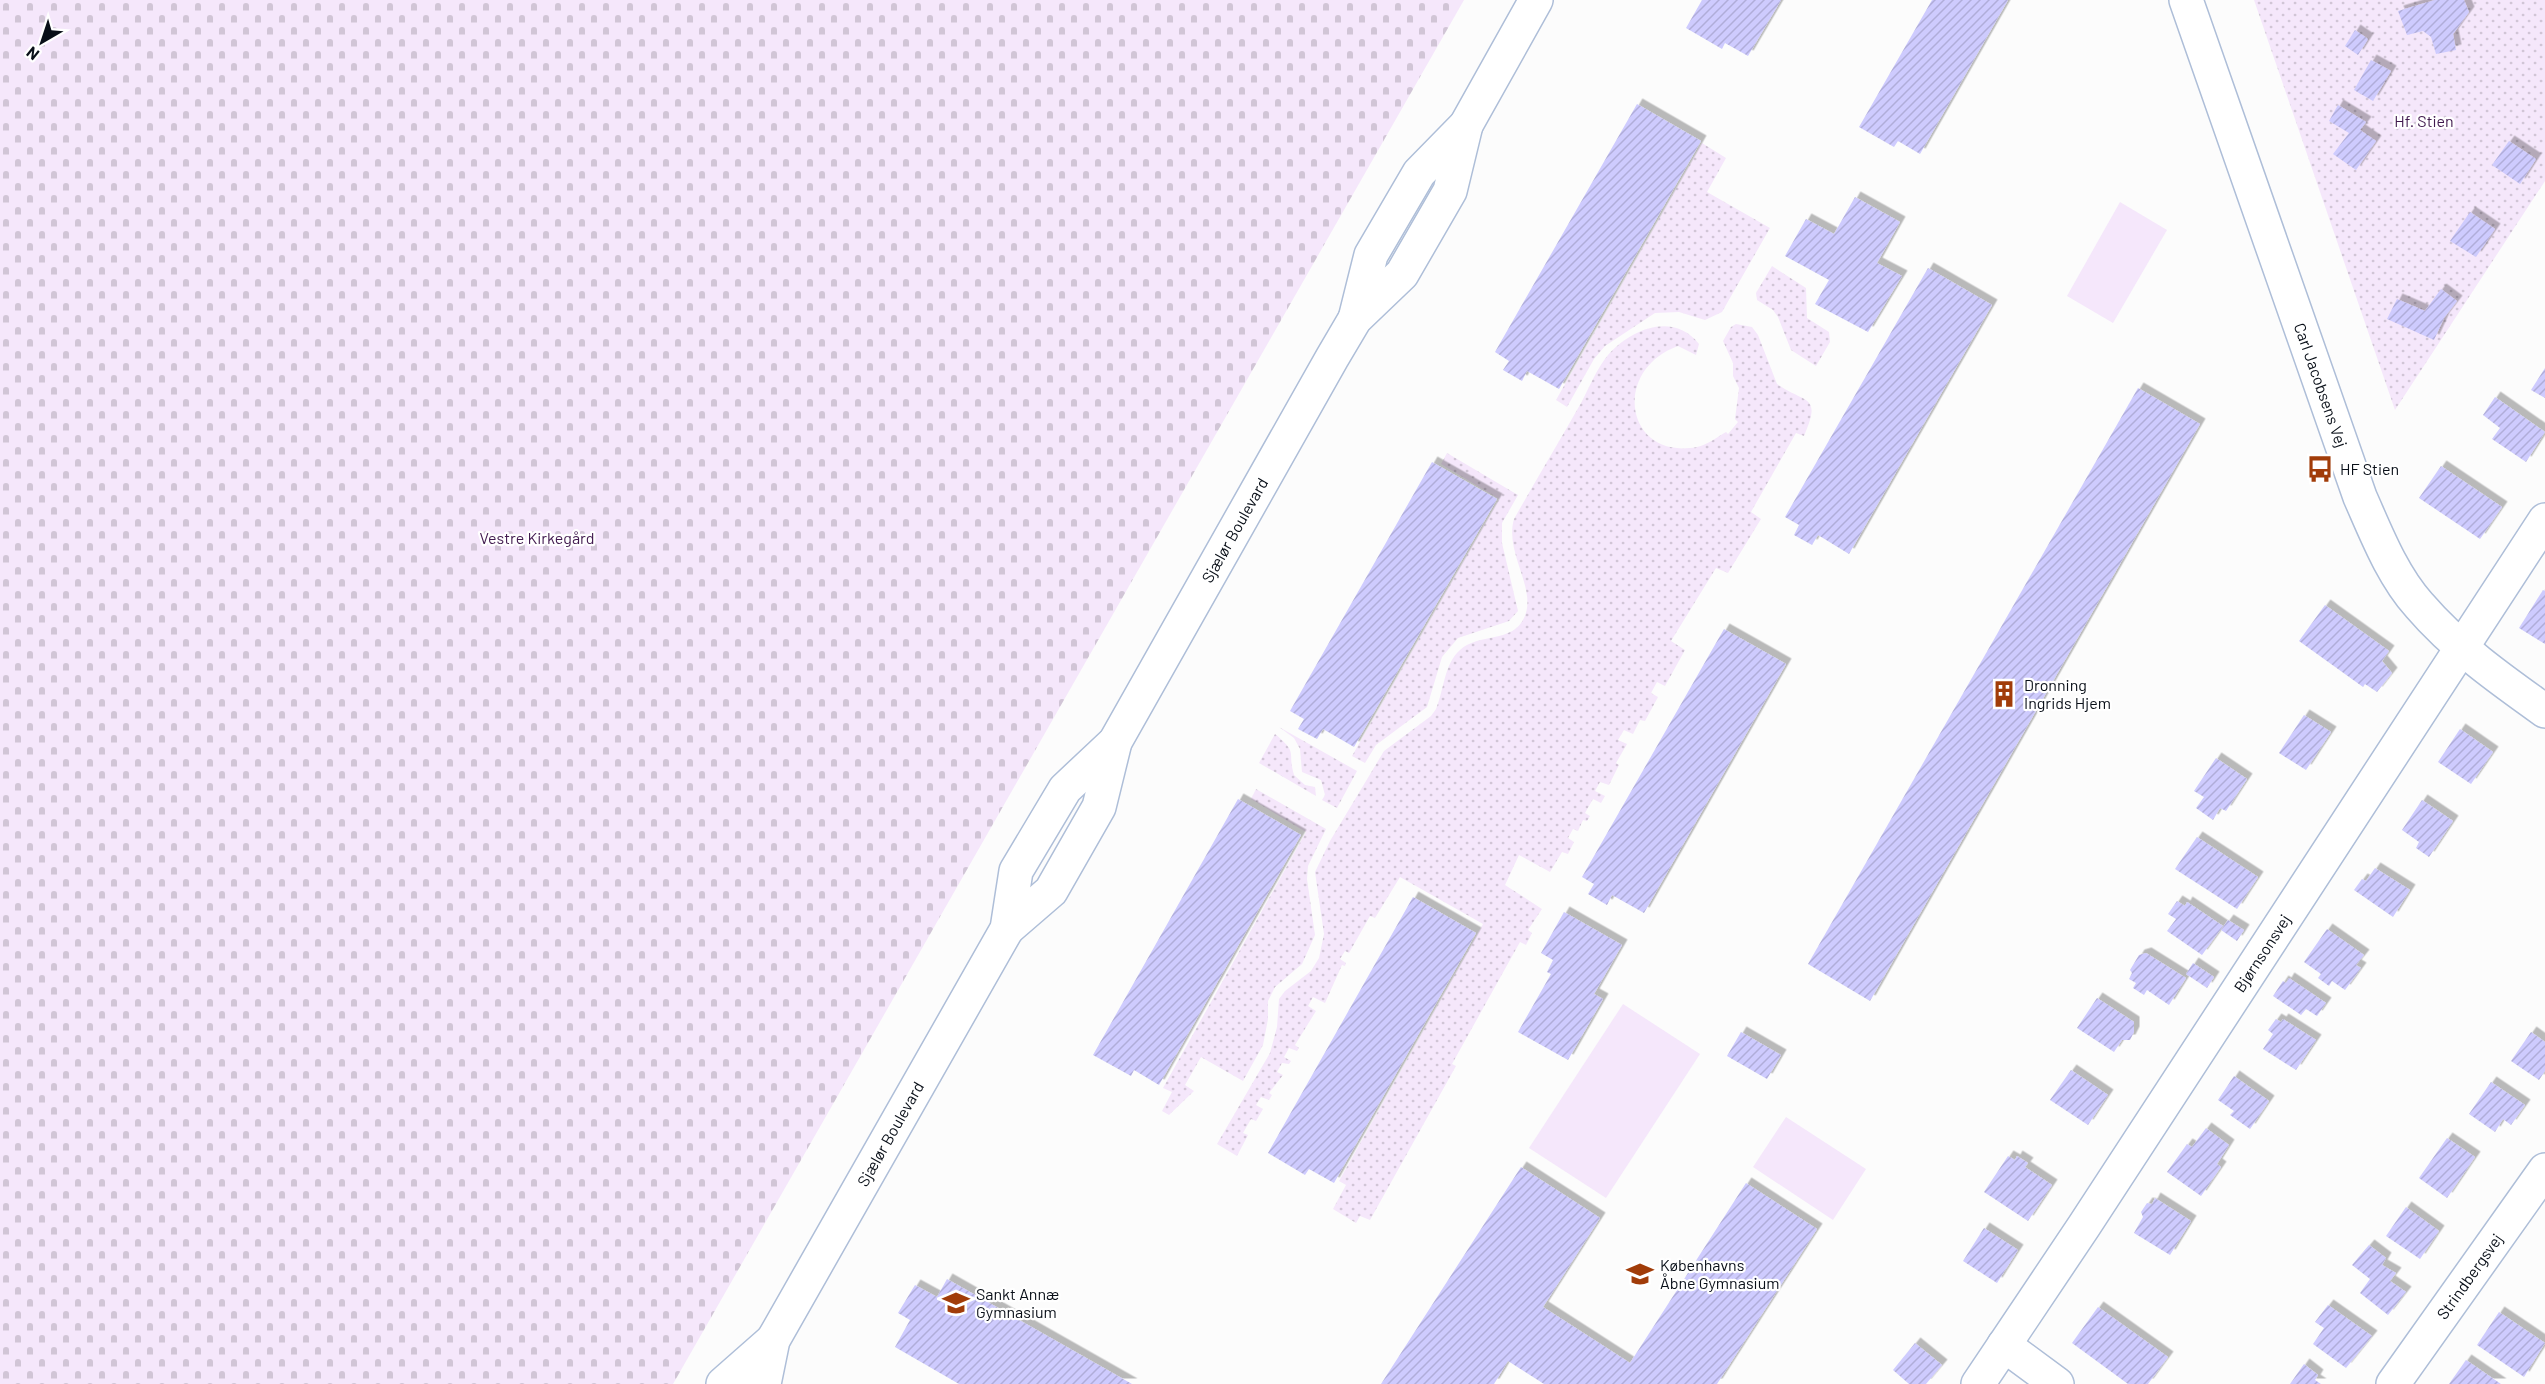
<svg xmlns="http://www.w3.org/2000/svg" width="2545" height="1384" font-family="Barlow,sans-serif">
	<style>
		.green { fill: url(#green-dots) }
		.cemetery { fill: url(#cemetery-stones) }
		.pitch { fill: #f5e7fb }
		.building { fill: url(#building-hatch); filter: url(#shadow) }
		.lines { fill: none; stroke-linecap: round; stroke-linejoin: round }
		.minor-casing { stroke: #aebed8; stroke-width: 36 }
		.minor { stroke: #fff; stroke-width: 33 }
		.labels { text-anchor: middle; stroke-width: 4.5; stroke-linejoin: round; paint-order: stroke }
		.park-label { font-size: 16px; fill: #40194e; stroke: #fff }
		.street-label { font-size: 16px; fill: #090f18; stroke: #fff }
		.poi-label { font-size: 16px; fill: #090f18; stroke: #fff; text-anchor: start }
	</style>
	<defs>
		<pattern id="green-dots" width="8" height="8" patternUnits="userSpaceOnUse" patternTransform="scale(1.5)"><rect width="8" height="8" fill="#f5e7fb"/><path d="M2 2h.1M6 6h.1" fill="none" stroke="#d1c5d6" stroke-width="1.8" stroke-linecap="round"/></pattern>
		<pattern id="cemetery-stones" width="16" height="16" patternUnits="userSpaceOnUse" patternTransform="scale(1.5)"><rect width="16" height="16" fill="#f5e7fb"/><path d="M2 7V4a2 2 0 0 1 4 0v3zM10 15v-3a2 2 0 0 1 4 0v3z" fill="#d1c5d6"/></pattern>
		<pattern id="building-hatch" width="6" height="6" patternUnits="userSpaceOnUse" patternTransform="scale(1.5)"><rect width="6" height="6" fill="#cecbfe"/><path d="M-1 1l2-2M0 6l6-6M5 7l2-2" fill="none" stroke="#b0add9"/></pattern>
		<filter id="shadow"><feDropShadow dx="5.5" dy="-5.5" stdDeviation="0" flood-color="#0004"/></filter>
	</defs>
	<rect width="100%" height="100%" fill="#fcfcfc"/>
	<g class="green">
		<polygon points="2254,0 2545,0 2545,181 2395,410"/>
		<polygon points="1702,143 1726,158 1707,192 1770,228 1722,312 1705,320 1679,312 1655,313 1605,346 1594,359 1567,407 1556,400"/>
		<polygon points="1772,266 1806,288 1807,318 1829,332 1830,342 1816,366 1791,350 1778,317 1773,310 1757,300 1756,293"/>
		<path d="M1736,324L1752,327L1758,335L1777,384C1806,404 1822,394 1804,436L1796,433L1751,512L1761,519L1728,573L1716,568L1671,641L1685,650L1665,686L1657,682L1651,693L1658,697L1645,721L1640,720L1633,734L1624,730L1618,740L1627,744L1616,763L1619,765L1609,785L1600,782L1595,791L1605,796L1601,803L1593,799L1585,813L1590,816L1587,821L1583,820L1578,831L1573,829L1568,838L1574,842L1568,854L1562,852L1550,872L1519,855L1505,885L1542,909L1528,930L1532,933L1526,945L1520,942L1452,1064L1456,1066L1370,1220L1360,1216L1356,1223L1333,1209L1346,1185L1339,1181L1483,924L1400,877L1375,918L1370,916L1349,953L1345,951L1340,959L1346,963L1345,966L1342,965L1325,1003L1313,997L1308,1006L1316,1011L1295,1045L1299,1048L1297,1051L1289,1048L1284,1057L1291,1061L1289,1064L1282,1063L1277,1072L1283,1075L1269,1093L1272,1095L1269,1100L1261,1097L1256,1105L1263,1109L1256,1121L1251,1119L1243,1133L1248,1135L1237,1156L1217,1144L1270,1053L1277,1027L1279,999L1285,991L1311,971L1319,958L1324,934L1315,872L1330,841L1384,751L1431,716L1436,709C1444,690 1444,664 1460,650C1478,633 1513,643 1524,618C1538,589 1504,553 1514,519C1536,480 1559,442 1581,403C1589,388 1597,368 1608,355C1632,328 1674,312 1699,344L1696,355L1678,346C1611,370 1625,461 1697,447C1707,445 1717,437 1726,432L1728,434L1738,422L1735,419L1739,388L1733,376V363L1723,341L1731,327Z"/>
		<polygon points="1447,453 1518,495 1502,523 1502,543 1518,611 1509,621 1458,638 1442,657 1427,707 1376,745 1365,763 1352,756 1499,499 1441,464"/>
		<polygon points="1279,727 1357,771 1337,808 1322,800 1325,795 1321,780 1302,772 1300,749 1294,738"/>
		<path d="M1275,734C1299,754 1287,751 1294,775L1305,785L1315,787L1316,796L1259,763Z"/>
		<polygon points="1256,789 1326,829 1308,866 1307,879 1315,935 1302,964 1275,987 1268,1001 1268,1019 1263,1045 1243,1081 1201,1057 1185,1085 1194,1091 1169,1115 1162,1111 1172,1092 1163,1088 1306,832 1251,799"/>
	</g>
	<polygon class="cemetery" points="0,0 1464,0 673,1384 0,1384"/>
	<g class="pitch">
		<polygon points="2120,202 2167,230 2113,323 2067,296"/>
		<polygon points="1623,1004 1700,1054 1606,1198 1529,1148"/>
		<polygon points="1786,1117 1866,1169 1833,1220 1753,1167"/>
	</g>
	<g class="building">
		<polygon points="1702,0 1781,0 1748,56 1725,43 1722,49 1686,28"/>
		<polygon points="1932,0 2008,0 1920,154 1898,141 1894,147 1859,127"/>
		<polygon points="2435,0 2464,0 2469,12 2453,34 2456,50 2436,54 2431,37 2423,31 2407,35 2398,11"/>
		<polygon points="2355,30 2368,39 2358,55 2345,46"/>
		<polygon points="2371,60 2391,71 2373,101 2354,90"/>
		<polygon points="1637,104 1701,141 1559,389 1527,371 1522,381 1503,370 1509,361 1495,352"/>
		<polygon points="2338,105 2366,122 2360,130 2376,141 2356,170 2333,154 2349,133 2329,121"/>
		<polygon points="2509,141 2536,159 2520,184 2492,165"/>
		<polygon points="1855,197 1900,222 1877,263 1902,276 1868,332 1815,304 1829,280 1785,256 1806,219 1834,234"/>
		<polygon points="2470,212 2495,229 2476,257 2450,241"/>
		<polygon points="1928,268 1992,305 1849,554 1818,535 1812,545 1794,535 1799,525 1785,517"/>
		<polygon points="2441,289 2457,301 2444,318 2434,340 2387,319 2397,299 2425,311"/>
		<polygon points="2545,368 2545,398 2531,390"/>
		<polygon points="2138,388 2200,424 1870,1001 1808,964"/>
		<polygon points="2495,397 2545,432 2526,462 2492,439 2500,428 2483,415"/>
		<polygon points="1432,462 1497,499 1354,747 1323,729 1317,739 1298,729 1304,719 1290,711"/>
		<polygon points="2441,466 2502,507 2480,539 2419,498"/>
		<polygon points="2543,590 2545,591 2545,644 2519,628"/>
		<polygon points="2325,605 2389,651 2382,661 2392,673 2377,692 2365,684 2363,687 2299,641"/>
		<polygon points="1724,629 1786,664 1644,913 1612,895 1607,905 1588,894 1594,884 1582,877"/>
		<polygon points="2304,715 2331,732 2306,770 2279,753"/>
		<polygon points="2460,729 2493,752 2471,784 2438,762"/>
		<polygon points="2216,758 2247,779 2226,811 2220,808 2213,820 2196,808 2204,797 2194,791"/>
		<polygon points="1238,799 1301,835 1159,1085 1134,1070 1131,1076 1093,1055"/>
		<polygon points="2422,800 2453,821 2429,857 2416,848 2419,842 2402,830"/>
		<polygon points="2197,837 2258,877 2237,909 2175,869"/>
		<polygon points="2375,868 2410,890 2393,917 2354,890 2362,879 2366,881"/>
		<polygon points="1413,897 1476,933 1334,1183 1309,1169 1305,1175 1268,1153"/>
		<polygon points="2177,901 2185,906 2187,902 2223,926 2202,955 2167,931 2176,919 2168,914"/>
		<polygon points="1564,912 1622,945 1594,994 1603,999 1568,1060 1518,1032 1551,974 1547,972 1553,960 1541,953"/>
		<polygon points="2228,920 2244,930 2237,941 2221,930"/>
		<polygon points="2327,929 2364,955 2356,965 2361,968 2345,990 2332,981 2329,986 2318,978 2321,974 2304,962"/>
		<polygon points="2146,953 2186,978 2169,1005 2147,990 2144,995 2133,988 2136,983 2129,979 2132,973 2130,970 2139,955"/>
		<polygon points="2193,963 2214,977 2207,988 2186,974"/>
		<polygon points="2289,978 2326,1003 2317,1016 2306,1009 2301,1015 2273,996 2283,981 2286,983"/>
		<polygon points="2097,998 2134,1022 2134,1032 2130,1040 2122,1040 2114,1052 2077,1028"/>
		<polygon points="2276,1019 2281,1022 2283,1019 2316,1040 2296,1070 2263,1049 2273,1034 2268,1030"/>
		<polygon points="1741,1032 1781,1055 1767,1079 1727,1056"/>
		<polygon points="2531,1032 2545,1042 2545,1071 2539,1080 2511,1061"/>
		<polygon points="2071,1070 2108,1095 2088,1125 2050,1100"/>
		<polygon points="2234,1076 2269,1101 2250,1129 2230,1115 2234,1111 2218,1100"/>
		<polygon points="2491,1082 2525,1105 2511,1125 2503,1119 2495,1132 2469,1114"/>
		<polygon points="2206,1128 2229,1145 2217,1164 2221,1167 2201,1196 2167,1172 2187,1144 2192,1147"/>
		<polygon points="2447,1138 2475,1157 2447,1198 2419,1178"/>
		<polygon points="2008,1156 2015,1160 2017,1156 2028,1163 2025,1167 2052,1185 2028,1221 1984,1192"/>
		<polygon points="1521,1167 1600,1218 1543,1307 1630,1363 1746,1183 1817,1229 1717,1384 1544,1384 1508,1361 1494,1384 1381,1384"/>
		<polygon points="2155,1198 2191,1221 2170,1255 2134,1233 2143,1217 2141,1212 2147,1203 2152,1204"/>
		<polygon points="2406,1207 2439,1231 2420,1259 2386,1236"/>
		<polygon points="1984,1228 2018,1250 1997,1283 1963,1261"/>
		<polygon points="2369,1245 2386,1258 2382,1265 2396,1273 2390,1281 2406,1292 2388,1315 2360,1293 2370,1279 2352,1265"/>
		<polygon points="947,1279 1132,1384 959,1384 895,1347 910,1320 898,1313 915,1285 937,1297"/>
		<polygon points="2328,1305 2372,1336 2346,1368 2313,1344 2324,1328 2315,1322"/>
		<polygon points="2098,1307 2168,1357 2148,1384 2128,1384 2072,1343"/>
		<polygon points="2499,1312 2545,1343 2524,1377 2477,1345"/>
		<polygon points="1915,1343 1942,1365 1926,1384 1909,1384 1893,1370"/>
		<polygon points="2466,1360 2501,1384 2449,1384"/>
		<polygon points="2304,1364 2318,1375 2315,1380 2321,1384 2290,1384"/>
	</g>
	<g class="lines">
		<defs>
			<g id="minor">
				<path id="s1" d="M2186,0L2360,497C2376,533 2392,575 2419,605C2455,647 2500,679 2545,711"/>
				<polyline points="1355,319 1371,255 1419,173 1466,125 1536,0"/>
				<path id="s2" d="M1007,929L1051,891L1099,807L1115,742L1332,358L1355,319L1402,274L1450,191L1466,125"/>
				<polyline points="2004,1345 2057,1384"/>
				<polyline points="723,1384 773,1340"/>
				<path id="s3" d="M764,1384L773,1340L1007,929L1016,871L1065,789L1115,742"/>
				<path id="s4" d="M1978,1384L2084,1226L2545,520"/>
				<path id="s5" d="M2393,1384L2545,1170"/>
			</g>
		</defs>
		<use href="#minor" class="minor-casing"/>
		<use href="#minor" class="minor"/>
	</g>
	<defs>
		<symbol id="bus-bare" viewBox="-9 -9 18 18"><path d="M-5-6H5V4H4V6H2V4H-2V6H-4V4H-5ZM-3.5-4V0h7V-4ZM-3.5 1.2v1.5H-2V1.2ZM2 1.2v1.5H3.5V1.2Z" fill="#a13c09" stroke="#fff" stroke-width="2.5" paint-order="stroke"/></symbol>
		<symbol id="building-bare" viewBox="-9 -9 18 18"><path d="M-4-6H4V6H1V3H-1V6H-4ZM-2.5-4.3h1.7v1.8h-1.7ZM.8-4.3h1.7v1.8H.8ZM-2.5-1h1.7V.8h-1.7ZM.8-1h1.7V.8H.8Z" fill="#a13c09" stroke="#fff" stroke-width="2.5" paint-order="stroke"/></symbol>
		<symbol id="school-bare" viewBox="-9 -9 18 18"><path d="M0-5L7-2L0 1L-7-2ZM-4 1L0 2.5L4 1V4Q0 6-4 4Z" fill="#a13c09" stroke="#fff" stroke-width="2.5" paint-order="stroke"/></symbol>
	</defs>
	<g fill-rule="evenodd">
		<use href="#bus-bare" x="2301" y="450" width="38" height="38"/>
		<use href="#building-bare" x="1985" y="675" width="38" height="38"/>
		<use href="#school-bare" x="1621" y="1255" width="38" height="38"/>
		<use href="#school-bare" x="937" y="1284" width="38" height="38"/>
	</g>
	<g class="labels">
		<g class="park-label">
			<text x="2424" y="127">Hf. Stien</text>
			<text x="537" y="544">Vestre Kirkegård</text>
		</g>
		<g class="street-label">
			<text dy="6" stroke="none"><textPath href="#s1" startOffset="408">Carl Jacobsens Vej</textPath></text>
			<text dy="6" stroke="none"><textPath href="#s2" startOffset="465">Sjælør Boulevard</textPath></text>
			<text dy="6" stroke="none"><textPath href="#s4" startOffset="516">Bjørnsonsvej</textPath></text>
			<text dy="6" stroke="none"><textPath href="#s3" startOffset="282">Sjælør Boulevard</textPath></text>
			<text dy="6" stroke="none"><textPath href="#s5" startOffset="132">Strindbergsvej</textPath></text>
		</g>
		<g class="poi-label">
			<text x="2340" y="475">HF Stien</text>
			<text x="2024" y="691">Dronning<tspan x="2024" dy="18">Ingrids Hjem</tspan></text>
			<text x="1660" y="1271">Københavns<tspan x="1660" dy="18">Åbne Gymnasium</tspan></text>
			<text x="976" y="1300">Sankt Annæ<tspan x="976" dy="18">Gymnasium</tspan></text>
		</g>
	</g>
	<g transform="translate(42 42) rotate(219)" stroke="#ffffff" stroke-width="4.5" paint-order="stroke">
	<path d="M0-4.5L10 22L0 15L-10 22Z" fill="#090f18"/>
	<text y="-9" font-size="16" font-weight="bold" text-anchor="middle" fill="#090f18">N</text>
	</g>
</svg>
